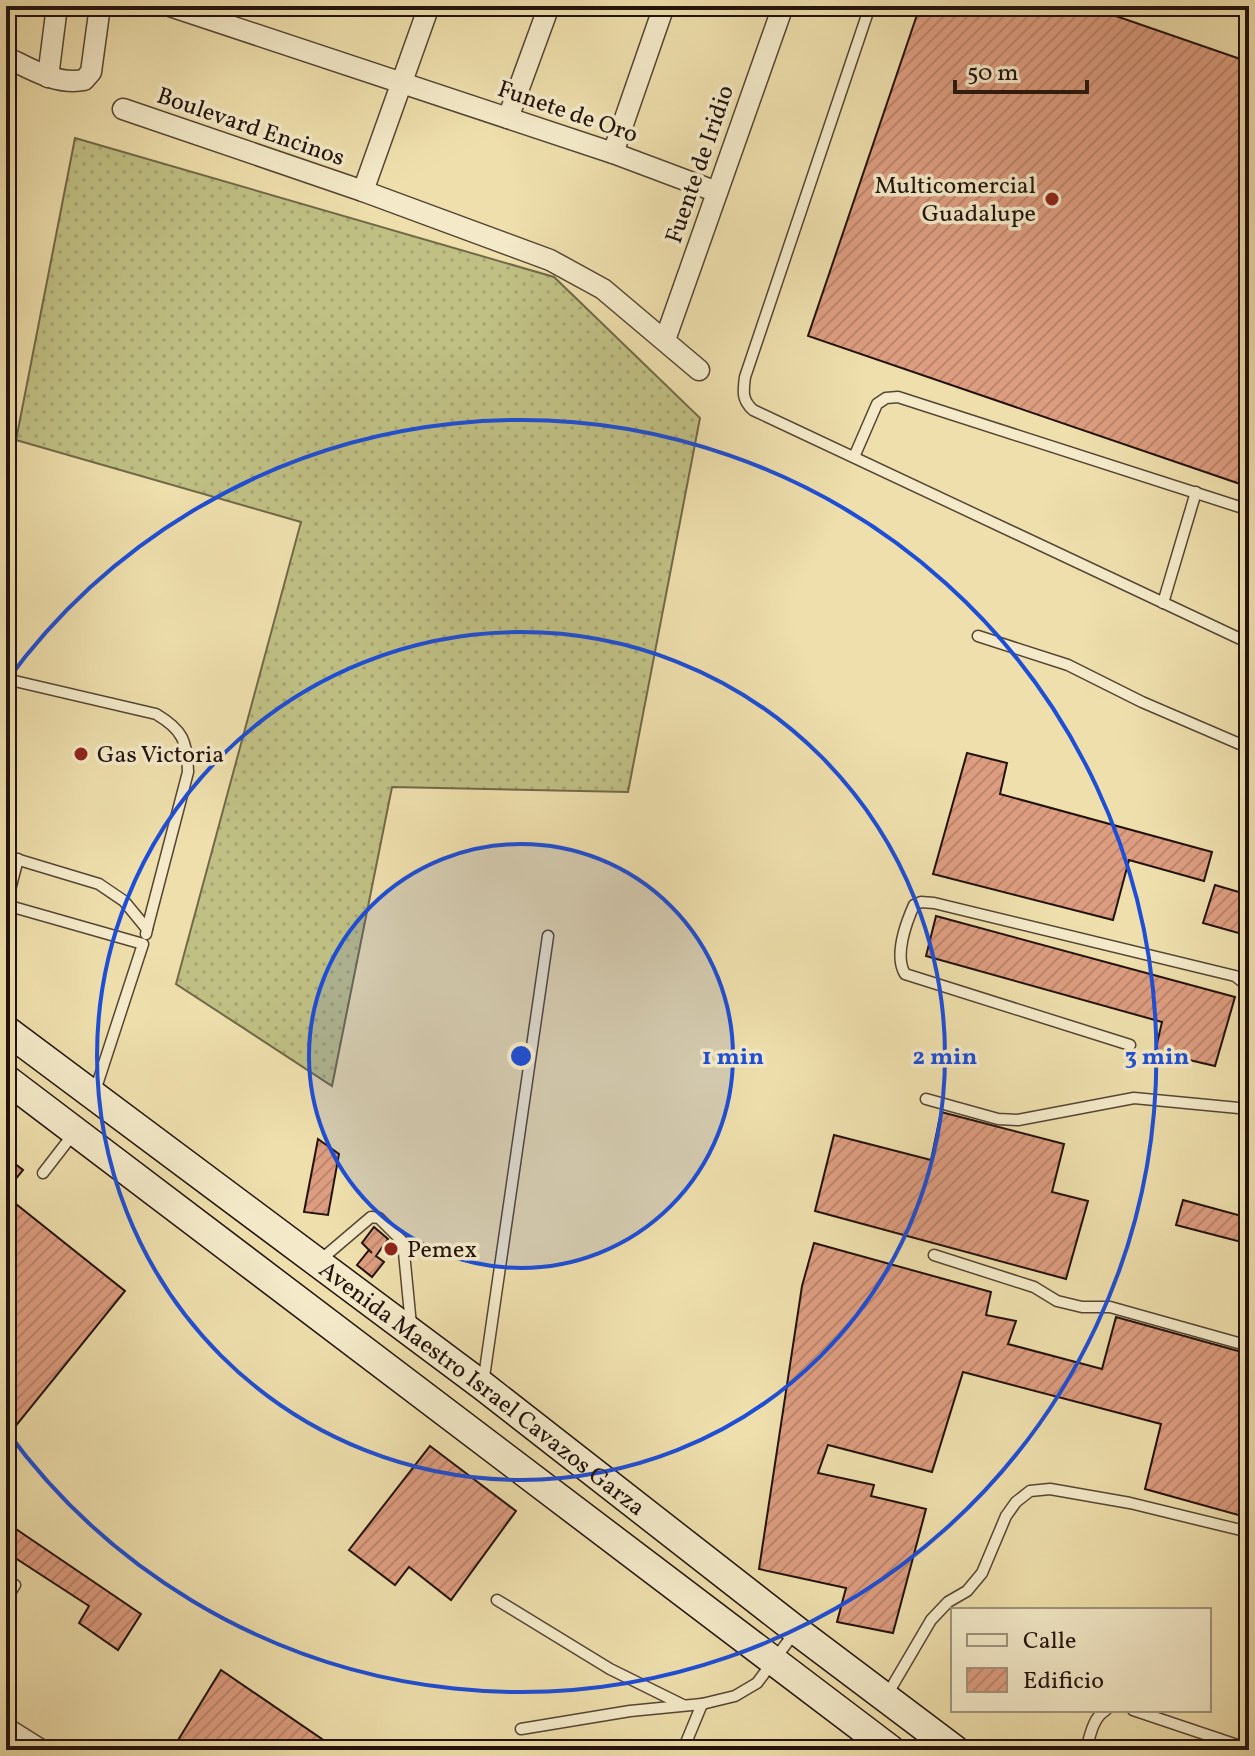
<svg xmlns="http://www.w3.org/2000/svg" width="1255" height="1756" font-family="Vollkorn,serif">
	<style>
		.grass { fill: url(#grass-dots); stroke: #716948; stroke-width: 2 }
		.building { fill: url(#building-hatch); stroke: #22120c; stroke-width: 2 }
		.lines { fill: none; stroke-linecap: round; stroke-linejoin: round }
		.lane-casing { stroke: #554534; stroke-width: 13 }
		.street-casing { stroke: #554534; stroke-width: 23 }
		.secondary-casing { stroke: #22120c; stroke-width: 31 }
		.lane { stroke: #f4eac9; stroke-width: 10 }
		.street { stroke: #f4eac9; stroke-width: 20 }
		.secondary { stroke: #f4eac9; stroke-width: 28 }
		.ring { fill: none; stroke: #1d4ed8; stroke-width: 4 }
		.poi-dot { fill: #8f2418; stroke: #f4eac9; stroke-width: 3 }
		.labels { text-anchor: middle; stroke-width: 7; stroke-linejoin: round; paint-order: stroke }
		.street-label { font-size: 24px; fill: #22120c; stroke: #f4eac9 }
		.poi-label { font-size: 24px; fill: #22120c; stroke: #f4eac9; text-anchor: start }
		.centre { fill: #1d4ed8; stroke: #f4eac9; stroke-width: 4 }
		.ring-label { font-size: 24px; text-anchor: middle; font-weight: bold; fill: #1d4ed8; stroke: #f4eac9; stroke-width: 7; stroke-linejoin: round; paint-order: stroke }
	</style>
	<defs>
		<pattern id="grass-dots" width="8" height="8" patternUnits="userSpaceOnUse" patternTransform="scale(2)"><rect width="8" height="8" fill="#c0c084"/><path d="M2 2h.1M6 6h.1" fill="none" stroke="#a5a471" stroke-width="1.8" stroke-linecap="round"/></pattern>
		<pattern id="building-hatch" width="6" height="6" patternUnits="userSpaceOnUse" patternTransform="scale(2)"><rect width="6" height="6" fill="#dd9d80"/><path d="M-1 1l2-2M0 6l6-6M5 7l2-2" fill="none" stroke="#bd866d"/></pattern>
	</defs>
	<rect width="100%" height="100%" fill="#eedfac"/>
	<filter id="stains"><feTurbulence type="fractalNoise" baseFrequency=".0025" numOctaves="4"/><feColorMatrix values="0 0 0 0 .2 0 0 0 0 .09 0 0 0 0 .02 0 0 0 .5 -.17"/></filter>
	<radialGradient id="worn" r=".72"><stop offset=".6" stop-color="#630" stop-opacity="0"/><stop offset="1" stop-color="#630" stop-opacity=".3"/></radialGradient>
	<polygon class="grass" points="75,138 554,277 700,418 628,792 392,787 332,1086 176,984 301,522 16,440"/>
	<g class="building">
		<polygon points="920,6 1087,6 1249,62 1249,487 808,336"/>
		<polygon points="967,753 1007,763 1000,794 1212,852 1204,881 1129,860 1113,920 933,874"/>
		<polygon points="1215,885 1249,895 1249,936 1203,923"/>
		<polygon points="936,916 1235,997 1215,1066 1155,1052 1162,1022 926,956"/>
		<polygon points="941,1112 1064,1144 1052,1192 1088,1201 1066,1279 815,1211 834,1135 931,1160"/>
		<polygon points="318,1139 339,1154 328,1215 304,1212"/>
		<polygon points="6,1157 23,1170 6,1191"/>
		<polygon points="6,1196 125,1291 6,1438"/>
		<polygon points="1183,1200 1249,1218 1249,1244 1176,1225"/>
		<polygon points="374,1227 388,1239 376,1256 384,1262 372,1277 357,1265 369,1250 372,1253 362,1243"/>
		<polygon points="814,1243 991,1292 986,1315 1016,1321 1008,1344 1102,1369 1116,1317 1249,1354 1249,1518 1145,1489 1161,1424 963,1372 932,1472 828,1445 818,1473 874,1485 871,1496 926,1509 893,1633 837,1622 846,1588 759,1569 802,1286"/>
		<polygon points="430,1446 516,1511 451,1600 409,1567 395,1585 349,1550"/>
		<polygon points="13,1527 141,1614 118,1650 79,1623 89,1606 6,1552 6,1538"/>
		<polygon points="221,1670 338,1750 172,1750"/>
	</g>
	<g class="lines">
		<defs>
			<g id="lane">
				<path d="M870,6L745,377C743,392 742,400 753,410L1249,643"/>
				<polyline points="854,457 877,404 886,398 898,397 1249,510"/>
				<polyline points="1163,603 1196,492"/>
				<polyline points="978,636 1068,665 1142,702 1249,748"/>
				<path d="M6,679L156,714C183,730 187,741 188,772L147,929"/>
				<polyline points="6,856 99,884 124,901 147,929 146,934"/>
				<polyline points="6,905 143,944 95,1091"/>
				<polyline points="6,905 18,859"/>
				<path d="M1130,1045L905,974C894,956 906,923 914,905L921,902L934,903L1235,976L1249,987"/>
				<polyline points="926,1099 998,1119 1018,1120 1134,1098 1249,1109"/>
				<polyline points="43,1173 74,1133"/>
				<polyline points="934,1255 1034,1287 1057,1301 1082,1307 1110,1307 1249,1346"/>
				<polyline points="318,1262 371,1217 379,1218 403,1242 411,1325"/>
				<polyline points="483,1384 548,936"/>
				<polyline points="6,1600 15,1585"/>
				<polyline points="497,1600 610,1669 683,1705"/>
				<polyline points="887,1695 931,1620 948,1602 967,1591 982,1573 1006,1516 1016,1502 1030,1491 1050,1489 1130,1503 1249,1532"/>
				<polyline points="1133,1710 1249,1749"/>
				<polyline points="521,1729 630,1711 702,1704 735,1696 757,1683 795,1632"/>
				<polyline points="683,1750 702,1704"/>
				<path d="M1086,1750C1090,1736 1093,1717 1106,1710"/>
				<polyline points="1213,1750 1217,1739"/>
			</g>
			<g id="street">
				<polyline points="170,6 613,153 717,192"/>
				<path d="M6,57C31,69 56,85 84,80L91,72L100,6"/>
				<polyline points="48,77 57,6"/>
				<polyline points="123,109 363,191 550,260 603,289 699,370"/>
				<polyline points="508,118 549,6"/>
				<polyline points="613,153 664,6"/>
				<polyline points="363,191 429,6"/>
				<polyline points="665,340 783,6"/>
				<polyline points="6,1728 41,1750"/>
			</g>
			<g id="secondary">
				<path id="s1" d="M6,1030L483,1386L797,1631L955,1750"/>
				<polyline points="6,1079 891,1750"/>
			</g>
		</defs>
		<use href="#lane" class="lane-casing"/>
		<use href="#street" class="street-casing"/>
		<use href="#secondary" class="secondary-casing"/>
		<use href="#lane" class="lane"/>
		<use href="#street" class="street"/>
		<use href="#secondary" class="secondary"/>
	</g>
	<circle cx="521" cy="1056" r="212" fill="#1d4ed8" fill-opacity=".12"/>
	<g class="ring">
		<circle cx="521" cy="1056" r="212"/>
		<circle cx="521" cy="1056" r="424"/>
		<path d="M6 682A636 636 0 1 1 6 1430"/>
	</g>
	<g class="poi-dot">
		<circle cx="1052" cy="199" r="8"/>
		<circle cx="81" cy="754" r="8"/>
		<circle cx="391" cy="1249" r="8"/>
	</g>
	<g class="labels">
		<g class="street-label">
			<text transform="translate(568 111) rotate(19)" y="8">Funete de Oro</text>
			<text transform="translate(251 126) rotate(19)" y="8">Boulevard Encinos</text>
			<text transform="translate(699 164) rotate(-71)" y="8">Fuente de Iridio</text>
			<text dy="8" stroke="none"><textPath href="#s1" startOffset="596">Avenida Maestro Israel Cavazos Garza</textPath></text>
		</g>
		<g class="poi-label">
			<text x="1036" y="193" text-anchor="end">Multicomercial<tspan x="1036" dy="28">Guadalupe</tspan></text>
			<text x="97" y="762">Gas Victoria</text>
			<text x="407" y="1257">Pemex</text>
		</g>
	</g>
	<circle cx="521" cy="1056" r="12" class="centre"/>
	<g class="ring-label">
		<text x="733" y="1064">1 min</text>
		<text x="945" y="1064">2 min</text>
		<text x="1157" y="1064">3 min</text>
	</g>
	<rect width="1255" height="1756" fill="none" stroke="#eedfac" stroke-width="32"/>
	<rect x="8" y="8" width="1239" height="1740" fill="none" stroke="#22120c" stroke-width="4"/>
	<rect x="16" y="16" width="1223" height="1724" fill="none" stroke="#22120c" stroke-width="2"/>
	<rect x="951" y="1608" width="260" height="104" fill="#f4eac9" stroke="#a0947d" stroke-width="2"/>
	<rect x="967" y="1634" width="40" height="12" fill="#f4eac9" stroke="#a0947d" stroke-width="2"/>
	<text x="1023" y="1648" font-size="24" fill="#22120c">Calle</text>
	<rect x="967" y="1668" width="40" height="24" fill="url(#building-hatch)" stroke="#a0947d" stroke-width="2"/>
	<text x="1023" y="1688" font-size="24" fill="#22120c">Edificio</text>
	<path d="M955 80v12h132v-12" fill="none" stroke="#22120c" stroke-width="4"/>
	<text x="967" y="80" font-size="24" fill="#22120c" stroke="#f4eac9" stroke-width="6" paint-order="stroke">50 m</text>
	<rect width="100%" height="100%" filter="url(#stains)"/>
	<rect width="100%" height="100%" fill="url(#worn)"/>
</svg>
